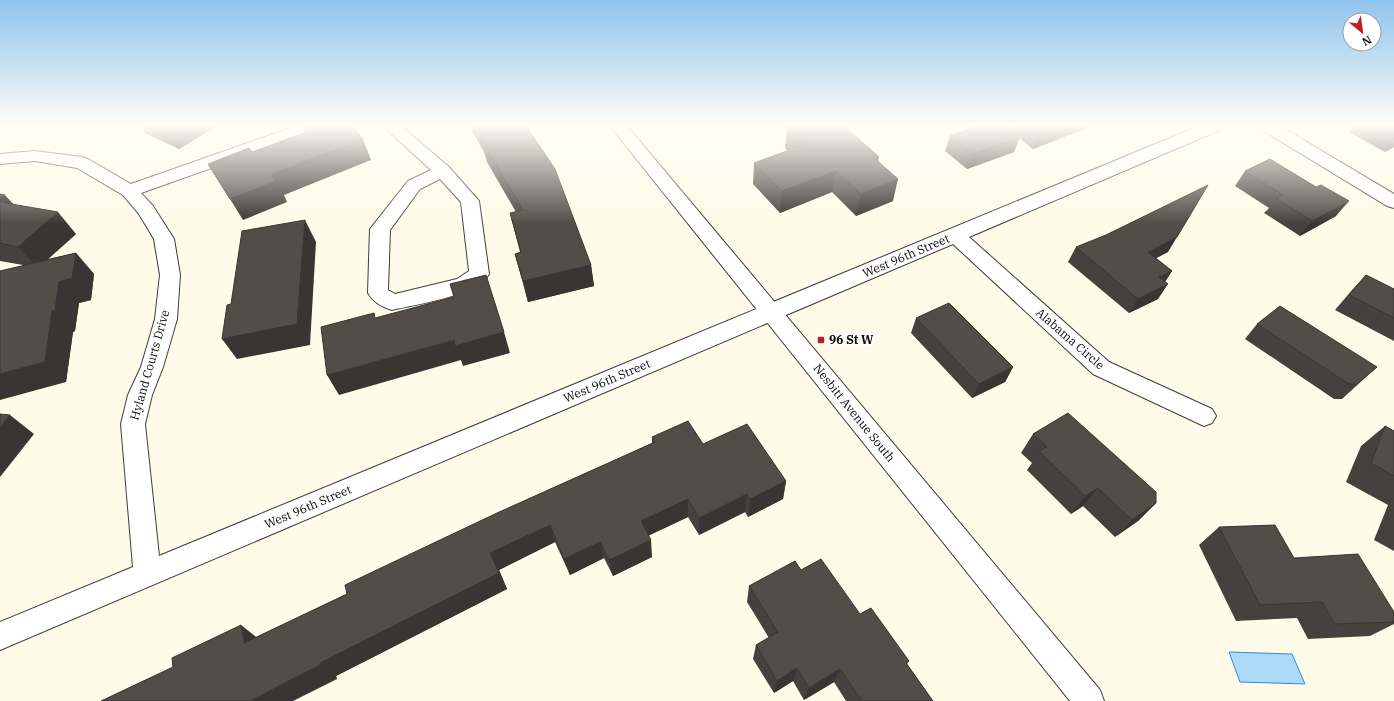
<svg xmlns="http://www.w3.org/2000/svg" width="1394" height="701" font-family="'IBM Plex Serif',serif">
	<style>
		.water { fill: #abd9f8; stroke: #308cd1 }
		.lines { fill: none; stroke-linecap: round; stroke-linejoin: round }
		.minor-casing { stroke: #3d3d3d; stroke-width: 2 }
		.tertiary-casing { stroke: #3d3d3d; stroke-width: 2 }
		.minor { fill: #fff; fill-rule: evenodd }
		.tertiary { fill: #fff; fill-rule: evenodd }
		.wall { fill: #47413d }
		.shaded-wall { fill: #3a3532 }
		.building { fill: #534c47; stroke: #3a3532 }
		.poi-dot { fill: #bd2022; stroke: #fff; stroke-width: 1.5 }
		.labels { text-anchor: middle; stroke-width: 4; stroke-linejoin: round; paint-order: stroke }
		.street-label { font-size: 12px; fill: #0a0a0a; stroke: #fff }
		.poi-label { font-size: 12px; font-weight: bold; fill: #0a0a0a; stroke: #fff; text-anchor: start }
	</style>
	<rect width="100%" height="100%" fill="#fffbe8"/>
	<polygon class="water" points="1229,652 1292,654 1305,684 1240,682"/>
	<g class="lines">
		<defs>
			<g id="minor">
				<polygon points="296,126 321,126 319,130 141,193 153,206 174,239 180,275 177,319 163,367 152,395 145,424 159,556 1199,126 1222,126 1220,130 969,237 1109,362 1212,409 1216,416 1212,423 1204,426 1093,374 953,244 0,650 0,622 133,567 121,424 128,395 141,367 155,319 160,275 154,239 139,214 123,195 77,168 35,161 0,164 0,154 35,151 82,157 88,159 131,184"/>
				<path d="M383,126H401L449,167L479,201L489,274C477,296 417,304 392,310C382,307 373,302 368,293L370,229L408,181L431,170ZM440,179L461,202L469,271L457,279L395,294L388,290L390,230L420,189Z"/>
				<polygon points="1260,126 1280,126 1394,194 1394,208 1387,206 1262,130"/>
			</g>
			<polygon id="tertiary" points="610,126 627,126 1100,690 1104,701 1070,701"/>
		</defs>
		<use href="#minor" class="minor-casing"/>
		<use href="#tertiary" class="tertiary-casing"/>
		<use href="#minor" class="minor"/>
		<use href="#tertiary" class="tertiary"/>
	</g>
	<g class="wall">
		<polygon points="141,126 217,126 179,149 145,133"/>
		<polygon points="469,126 526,126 591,265 594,286 528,302 515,254 520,252 510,213 516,212 487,162 484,152"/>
		<polygon points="787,126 878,161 893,201 856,216 832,192 780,213 753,184 754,163 788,151 785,148"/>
		<polygon points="1012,126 1092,126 1033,149 1019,138 1014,152 967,169 945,151 950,136 1011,130"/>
		<polygon points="1354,126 1394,126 1394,147 1385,152 1349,132"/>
		<polygon points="1245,171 1336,216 1300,236 1264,213 1269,208 1235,186"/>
		<polygon points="0,194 13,204 76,234 48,259 76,253 94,274 91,300 79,303 75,331 73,332 66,382 23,265 0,261"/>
		<polygon points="1076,247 1168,252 1156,258 1172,271 1165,282 1158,299 1129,313 1068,262"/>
		<polygon points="1366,275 1394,289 1394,341 1335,310 1352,290"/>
		<polygon points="916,318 1013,367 1005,382 972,398 911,333"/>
		<polygon points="1257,324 1377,367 1342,399 1334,399 1245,339"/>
		<polygon points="1385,426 1394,431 1394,551 1374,540 1388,505 1346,482 1361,446"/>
		<polygon points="1033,434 1156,503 1138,521 1115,537 1083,506 1071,514 1027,470 1032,463 1021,453"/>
		<polygon points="652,437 703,444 786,481 783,499 748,517 745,512 699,535 688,517 648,536 652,557 613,576 604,558 570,575 555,542 499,570 507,589 336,676 337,679 173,667 257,637 347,594 652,443"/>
		<polygon points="1219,527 1294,558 1394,612 1394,624 1370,636 1308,639 1297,618 1236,621 1199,545"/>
		<polygon points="801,570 860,614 909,661 907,664 933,701 846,701 834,682 804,700 793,681 774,693 753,659 756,645 769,638 747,602 749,586"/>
	</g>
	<g class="shaded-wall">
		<polygon points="183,126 217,126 179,149 169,134"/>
		<polygon points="1067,126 1092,126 1033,149 1038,137"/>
		<polygon points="1020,137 1014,152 967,169 972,154"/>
		<polygon points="363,139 371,160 284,195 287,202 243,220 230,199 271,174"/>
		<polygon points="1394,142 1394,147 1385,152"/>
		<polygon points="879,157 874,178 874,158"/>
		<polygon points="836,171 832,192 780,213 782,191"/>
		<polygon points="898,179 893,201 856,216 861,194"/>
		<polygon points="5,195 24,216 0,205 0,199"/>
		<polygon points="1349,201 1336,216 1300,236 1312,221"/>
		<polygon points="58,212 76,234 38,268 18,247"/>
		<polygon points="305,220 316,242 310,345 237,359 222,339"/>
		<polygon points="1177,237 1168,252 1139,267 1148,252"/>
		<polygon points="76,253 94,274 91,300 79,303 75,331 73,332 66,382 0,400 0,374 52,311 59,282"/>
		<polygon points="591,265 594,286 528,302 523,281"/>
		<polygon points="1172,271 1162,286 1159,277"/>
		<polygon points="1168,284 1158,299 1129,313 1138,299"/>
		<polygon points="504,332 510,353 463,366 461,360 339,395 327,375 454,340"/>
		<polygon points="1013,367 1005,382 972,398 979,384"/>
		<polygon points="10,415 34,434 0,477 0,427"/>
		<polygon points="786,481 783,499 748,517 750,499"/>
		<polygon points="1098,488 1083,506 1071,514 1085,496"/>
		<polygon points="747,494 745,512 699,535 699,518"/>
		<polygon points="688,499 688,517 643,538 641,521"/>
		<polygon points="1156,503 1138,521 1115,537 1132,520"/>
		<polygon points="550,525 555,542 499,570 507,589 336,676 337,679 293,701 250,701 320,663 490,553"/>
		<polygon points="651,540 652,557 613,576 609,560"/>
		<polygon points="600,542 604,558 570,575 564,559"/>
		<polygon points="241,625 260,640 244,643"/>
		<polygon points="797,668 793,681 774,693 777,681"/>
		<polygon points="840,669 834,682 804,700 809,688"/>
	</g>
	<g class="building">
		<polygon points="152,126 183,126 169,134"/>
		<polygon points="308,126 352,126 363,139 271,174 276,181 230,199 208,164 249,148 252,152 306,132 303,128"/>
		<polygon points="476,126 526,126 555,169 591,265 523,281 515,254 521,252 510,213 523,210 482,141 485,141"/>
		<polygon points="787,126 844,126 879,157 874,158 898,179 861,194 836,171 782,191 754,163 806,144"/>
		<polygon points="977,126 1005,126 1020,137 972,154 950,136"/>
		<polygon points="1023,126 1067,126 1038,137"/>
		<polygon points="1378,126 1394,126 1394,135"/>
		<polygon points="1270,159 1316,187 1321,185 1349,201 1312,221 1276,198 1283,195 1245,171"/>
		<polygon points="1208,185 1177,237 1148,252 1172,271 1159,277 1168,284 1138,299 1076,247 1106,235"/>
		<polygon points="0,194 5,195 0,199"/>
		<polygon points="0,202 58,212 18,247 0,243"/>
		<polygon points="305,220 297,324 222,339 227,305 231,304 242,231"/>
		<polygon points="76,253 72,278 59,282 55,310 52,311 45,362 0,374 0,271"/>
		<polygon points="486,275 504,332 455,346 454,340 327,375 321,327 374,313 375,318 454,297 450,284"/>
		<polygon points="1366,275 1394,289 1394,318 1349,295"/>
		<polygon points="949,303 1013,367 979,384 916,318"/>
		<polygon points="1280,306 1377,367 1357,384 1349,384 1257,324"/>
		<polygon points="1068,413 1156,492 1156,503 1132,520 1098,488 1085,496 1039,451 1047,447 1033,434"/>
		<polygon points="0,414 10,415 0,427"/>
		<polygon points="688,421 703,444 747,424 786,481 750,499 747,494 699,518 688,499 641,521 651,540 609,560 600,542 564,559 550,525 490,553 499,573 320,663 320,665 250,701 101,701 173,667 172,658 241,625 244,643 347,594 345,585 497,513 655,442 652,437"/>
		<polygon points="1385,426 1394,431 1394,476 1371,463"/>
		<polygon points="1275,525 1294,558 1358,554 1394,612 1394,622 1335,624 1322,602 1260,605 1219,527"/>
		<polygon points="821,559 860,614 871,608 909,661 906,663 933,701 862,701 840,669 809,688 797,668 777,681 756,645 778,632 749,586 795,561 801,570"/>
	</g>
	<linearGradient id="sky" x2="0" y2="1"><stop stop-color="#8fc3ee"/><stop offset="0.56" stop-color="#fffdf5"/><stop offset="1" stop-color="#fffdf5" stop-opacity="0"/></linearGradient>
	<rect width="1394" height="224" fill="url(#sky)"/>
	<rect class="poi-dot" x="817" y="336" width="8" height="8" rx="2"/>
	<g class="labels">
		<g class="street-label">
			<text transform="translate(906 256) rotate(-23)" y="4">West 96th Street</text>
			<text transform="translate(1070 339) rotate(41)" y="4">Alabama Circle</text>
			<text transform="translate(150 365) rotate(-74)" y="4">Hyland Courts Drive</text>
			<text transform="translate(607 381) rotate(-23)" y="4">West 96th Street</text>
			<text transform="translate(854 413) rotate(51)" y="4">Nesbitt Avenue South</text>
			<text transform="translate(308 507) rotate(-23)" y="4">West 96th Street</text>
		</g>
		<g class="poi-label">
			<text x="829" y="344">96 St W</text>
		</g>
	</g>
	<g transform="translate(1362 32) rotate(151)"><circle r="19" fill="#ffffff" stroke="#9d9d9d"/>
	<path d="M0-3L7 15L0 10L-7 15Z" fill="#bd2022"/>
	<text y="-6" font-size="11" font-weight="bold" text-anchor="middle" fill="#0a0a0a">N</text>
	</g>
</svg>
